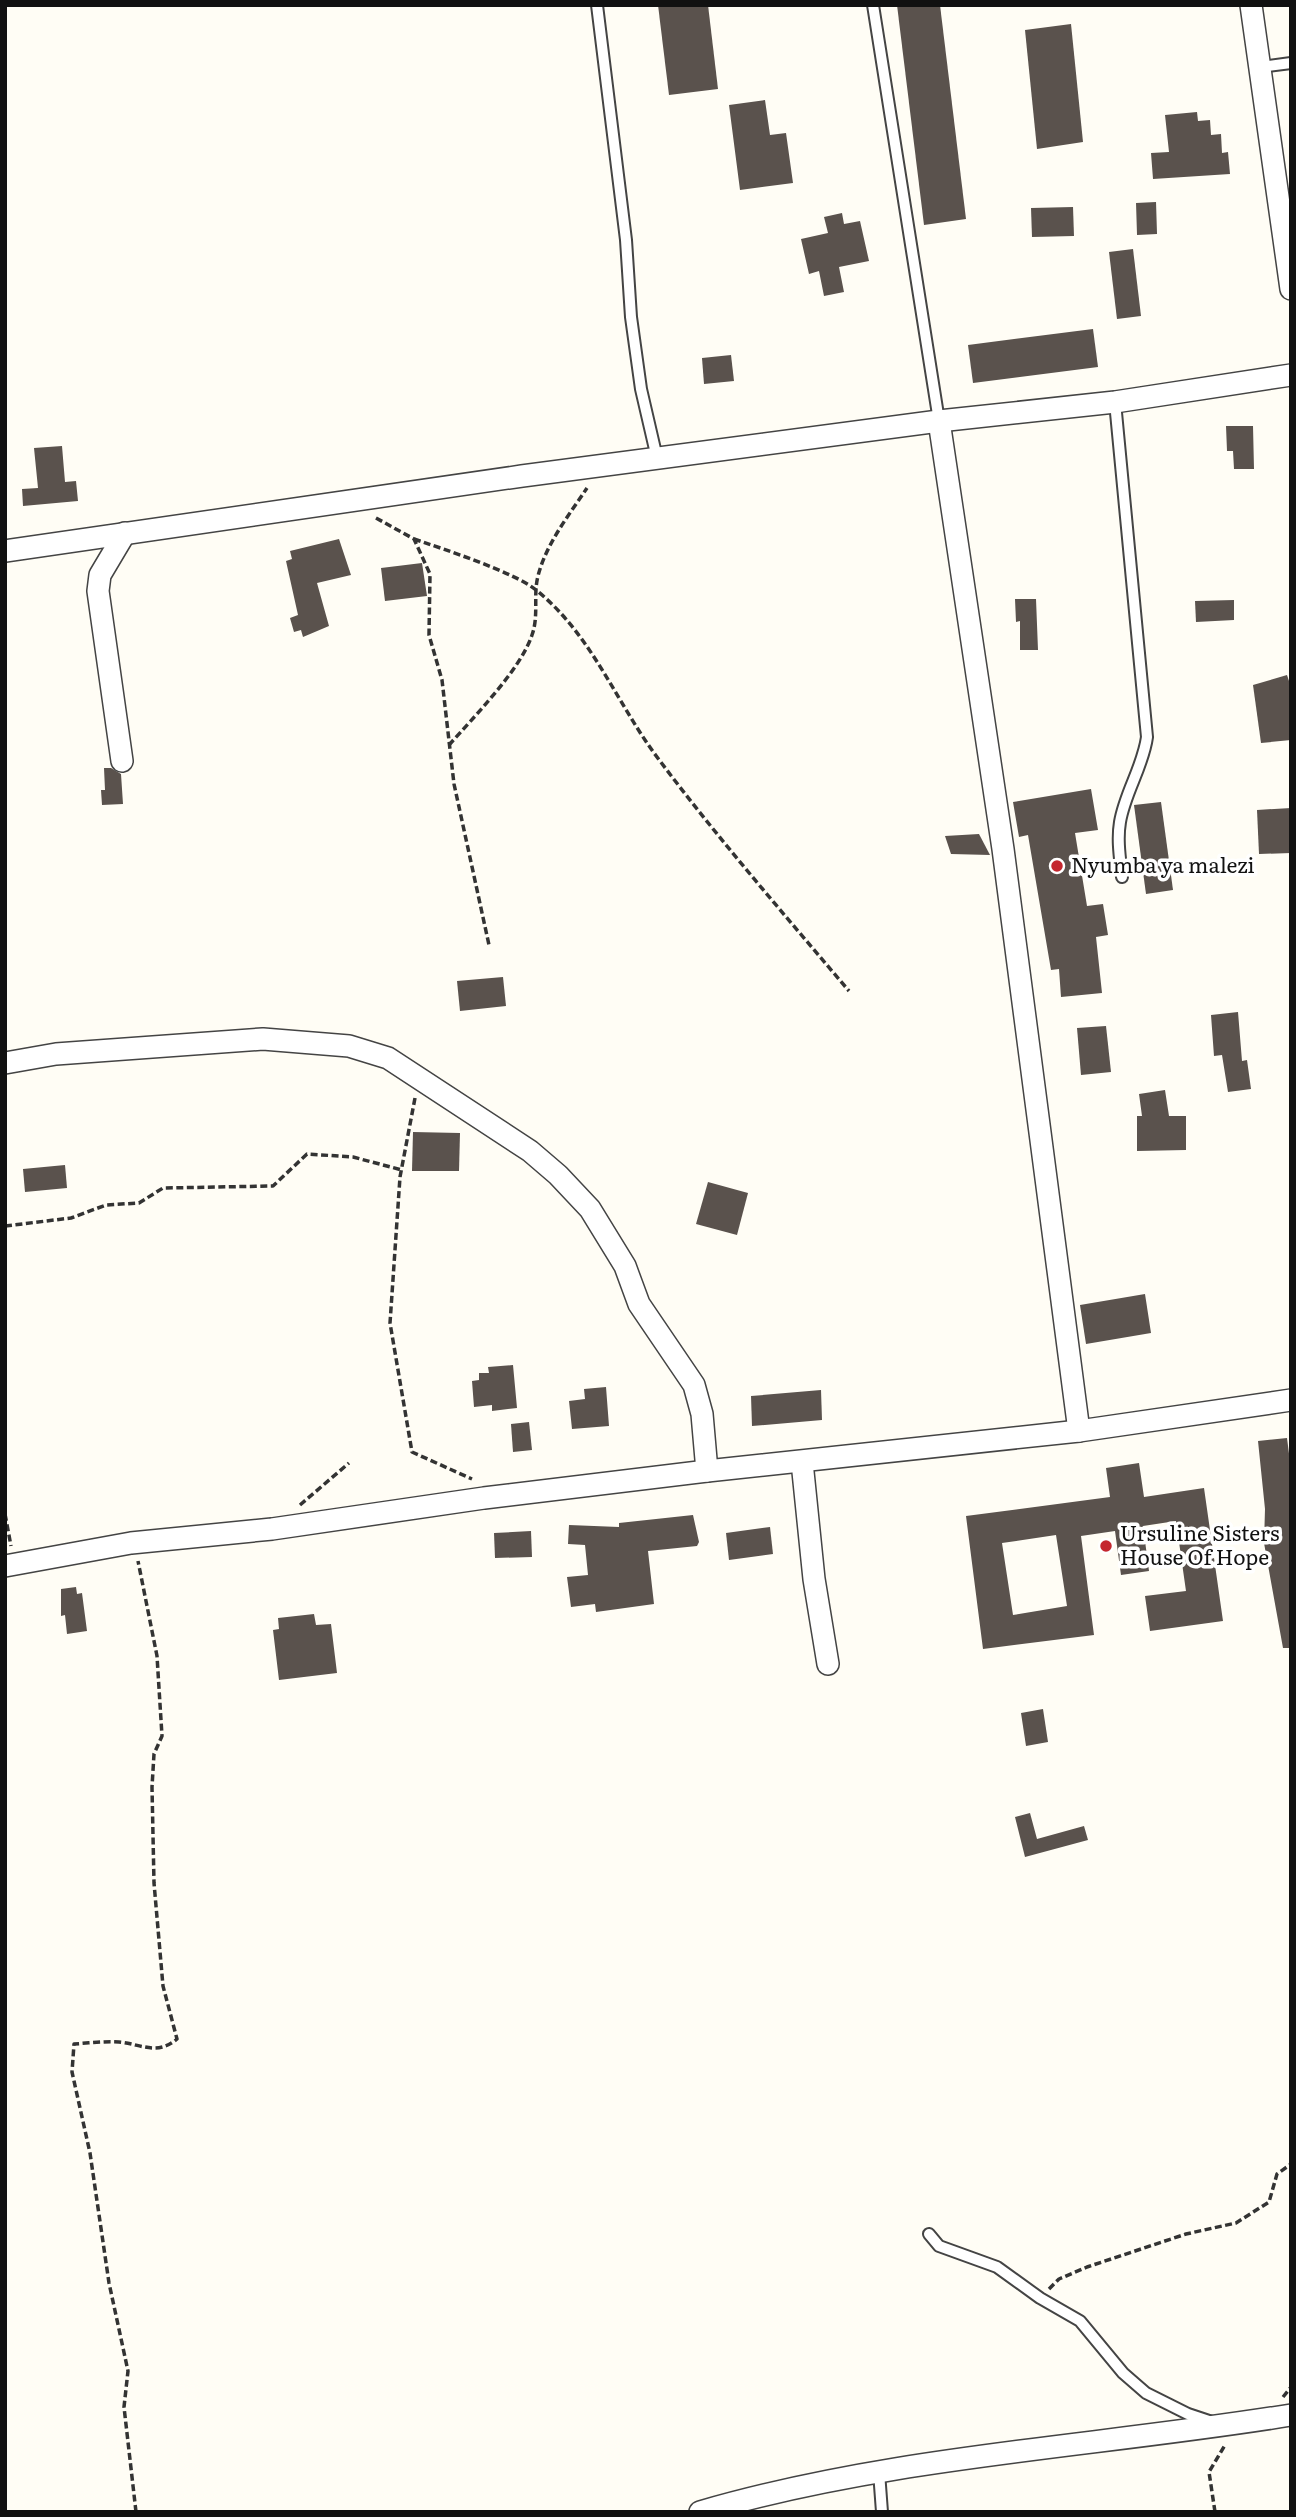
<svg xmlns="http://www.w3.org/2000/svg" width="1296" height="2517" font-family="Literata,serif">
	<style>
		.building { fill: #5a524d; fill-rule: evenodd }
		.lines { fill: none; stroke-linecap: round; stroke-linejoin: round }
		.service-casing { stroke: #444; stroke-width: 14 }
		.minor-casing { stroke: #444; stroke-width: 24 }
		.path { stroke: #333; stroke-width: 3.5; stroke-dasharray: 7 3.5; stroke-linecap: butt }
		.service { stroke: #fff; stroke-width: 10 }
		.minor { stroke: #fff; stroke-width: 21 }
		.poi-dot { fill: #c4262e; stroke: #fff; stroke-width: 2.5 }
		.labels { text-anchor: middle; stroke-width: 7; stroke-linejoin: round; paint-order: stroke }
		.poi-label { font-size: 21px; fill: #111; stroke: #fff; text-anchor: start }
	</style>
	<rect width="100%" height="100%" fill="#fffdf5"/>
	<g class="building">
		<polygon points="658,5 708,5 718,89 669,95"/>
		<polygon points="897,5 940,5 966,219 924,225"/>
		<polygon points="1071,24 1083,142 1037,149 1025,30"/>
		<polygon points="765,100 770,135 786,133 793,183 740,190 729,105"/>
		<polygon points="1197,112 1198,121 1210,120 1211,135 1221,134 1222,153 1228,152 1230,174 1153,179 1151,153 1169,152 1165,115"/>
		<polygon points="1156,202 1157,234 1137,235 1136,203"/>
		<polygon points="1073,207 1074,236 1032,237 1031,208"/>
		<polygon points="842,213 844,224 860,221 869,261 839,267 844,292 824,296 819,271 809,274 801,239 828,233 824,217"/>
		<polygon points="1133,249 1141,316 1117,319 1109,252"/>
		<polygon points="1093,329 1098,367 973,383 968,345"/>
		<polygon points="731,355 734,381 704,384 702,358"/>
		<polygon points="1226,426 1253,426 1254,469 1234,469 1233,451 1227,451"/>
		<polygon points="62,446 65,482 76,481 78,501 23,506 22,489 38,488 34,448"/>
		<polygon points="339,539 351,575 317,583 329,626 303,637 301,630 294,632 290,618 298,615 286,561 292,559 290,551"/>
		<polygon points="422,563 427,596 385,601 381,568"/>
		<polygon points="1015,599 1036,599 1038,650 1020,650 1020,621 1016,622"/>
		<polygon points="1234,600 1234,620 1196,622 1195,601"/>
		<polygon points="1287,675 1291,687 1291,740 1261,743 1253,685"/>
		<polygon points="104,768 111,768 121,774 123,804 102,805 101,790 105,790"/>
		<polygon points="1091,789 1098,830 1075,833 1087,906 1103,904 1108,935 1096,937 1102,993 1061,997 1059,969 1051,970 1028,835 1019,837 1013,802"/>
		<polygon points="1161,802 1173,890 1146,894 1134,805"/>
		<polygon points="1291,808 1291,853 1259,854 1257,810"/>
		<polygon points="979,834 990,855 951,854 945,836"/>
		<polygon points="503,977 506,1006 460,1011 457,981"/>
		<polygon points="1238,1012 1242,1061 1247,1060 1251,1089 1228,1092 1222,1055 1214,1056 1211,1015"/>
		<polygon points="1106,1026 1111,1072 1081,1075 1077,1028"/>
		<polygon points="1165,1090 1169,1116 1186,1116 1186,1150 1137,1151 1137,1116 1142,1116 1139,1094"/>
		<polygon points="413,1132 460,1133 459,1171 412,1171"/>
		<polygon points="65,1165 67,1188 25,1192 23,1169"/>
		<polygon points="708,1182 748,1193 737,1235 696,1224"/>
		<polygon points="1145,1294 1151,1333 1086,1344 1080,1305"/>
		<polygon points="513,1365 517,1408 492,1411 492,1405 474,1407 472,1381 479,1380 479,1373 489,1373 488,1367"/>
		<polygon points="606,1387 609,1426 572,1429 569,1401 585,1399 584,1389"/>
		<polygon points="821,1390 822,1420 752,1426 751,1396"/>
		<polygon points="529,1422 532,1450 513,1452 511,1424"/>
		<polygon points="1287,1438 1291,1469 1291,1648 1283,1648 1264,1543 1265,1509 1258,1441"/>
		<path d="M1139,1463L1144,1497L1204,1488L1223,1621L1150,1631L1145,1596L1186,1591L1176,1521L1143,1526L1149,1571L1121,1575L1115,1531L1081,1536L1094,1635L983,1649L966,1516L1110,1497L1106,1468ZM1056,1535L1067,1606L1013,1615L1002,1543Z"/>
		<polygon points="693,1515 699,1542 697,1546 648,1551 654,1604 596,1612 595,1604 571,1607 567,1577 588,1575 585,1545 568,1544 569,1525 619,1527 619,1523"/>
		<polygon points="770,1527 773,1554 729,1560 726,1533"/>
		<polygon points="531,1531 532,1557 495,1558 494,1533"/>
		<polygon points="76,1587 77,1594 82,1593 87,1631 67,1634 65,1615 61,1616 61,1589"/>
		<polygon points="314,1614 316,1625 331,1624 337,1673 279,1680 273,1630 279,1629 278,1618"/>
		<polygon points="1043,1709 1048,1742 1026,1746 1021,1713"/>
		<polygon points="1030,1813 1037,1839 1084,1826 1088,1840 1025,1857 1015,1817"/>
	</g>
	<g class="lines">
		<defs>
			<g id="service">
				<polyline points="597,5 626,240 631,317 641,389 657,458"/>
				<polyline points="873,5 939,421"/>
				<polyline points="1260,67 1291,63"/>
				<path d="M1115,402L1147,737C1143,767 1125,792 1120,822C1117,840 1120,858 1122,877"/>
				<polyline points="929,2234 939,2246 997,2267 1040,2298 1080,2321 1123,2373 1146,2393 1188,2414 1212,2422"/>
				<polyline points="879,2472 882,2512"/>
			</g>
			<g id="minor">
				<polyline points="1251,5 1291,289"/>
				<polyline points="939,421 1003,849 1079,1431"/>
				<polyline points="5,551 522,476 939,421 1115,402 1291,375"/>
				<polyline points="122,761 98,591 100,575 125,533"/>
				<polyline points="5,1063 56,1054 263,1039 349,1046 388,1058 530,1151 558,1175 590,1209 625,1266 639,1304 694,1385 702,1414 707,1471"/>
				<polyline points="802,1462 814,1579 828,1664"/>
				<polyline points="5,1566 131,1543 272,1529 484,1498 707,1471 1079,1431 1291,1400"/>
				<path d="M700,2512C892,2456 1094,2447 1291,2415"/>
			</g>
		</defs>
		<use href="#service" class="service-casing"/>
		<use href="#minor" class="minor-casing"/>
		<g class="path">
			<polyline points="376,518 414,539 430,574 429,635 442,680 454,784 489,945"/>
			<path d="M414,539C443,549 514,572 536,590C590,633 615,699 654,753C715,835 783,913 849,991"/>
			<path d="M449,745C473,718 521,669 532,635C539,616 533,595 538,576C546,544 569,515 587,488"/>
			<polyline points="415,1098 400,1177 390,1323 412,1452 472,1479"/>
			<polyline points="5,1226 71,1218 106,1205 139,1203 163,1188 273,1186 307,1154 353,1157 402,1170"/>
			<polyline points="300,1505 349,1463"/>
			<polyline points="5,1514 11,1546"/>
			<polyline points="1049,2289 1059,2279 1087,2267 1186,2234 1236,2223 1269,2202 1277,2174 1291,2164"/>
			<polyline points="1283,2397 1291,2387"/>
			<path d="M136,2512L124,2407L128,2371L109,2283L90,2153L72,2072L74,2044C89,2043 105,2041 119,2042C141,2044 157,2056 177,2039L163,1986L154,1883L152,1787L154,1754L162,1736L157,1656L138,1561"/>
			<polyline points="1215,2512 1209,2472 1225,2445"/>
		</g>
		<use href="#service" class="service"/>
		<use href="#minor" class="minor"/>
	</g>
	<g class="poi-dot">
		<circle cx="1057" cy="866" r="7"/>
		<circle cx="1106" cy="1546" r="7"/>
	</g>
	<g class="labels">
		<g class="poi-label">
			<text x="1071" y="873">Nyumba ya malezi</text>
			<text x="1120" y="1541">Ursuline Sisters<tspan x="1120" dy="24">House Of Hope</tspan></text>
		</g>
	</g>
	<rect width="1296" height="2517" fill="none" stroke="#111111" stroke-width="14"/>
</svg>
